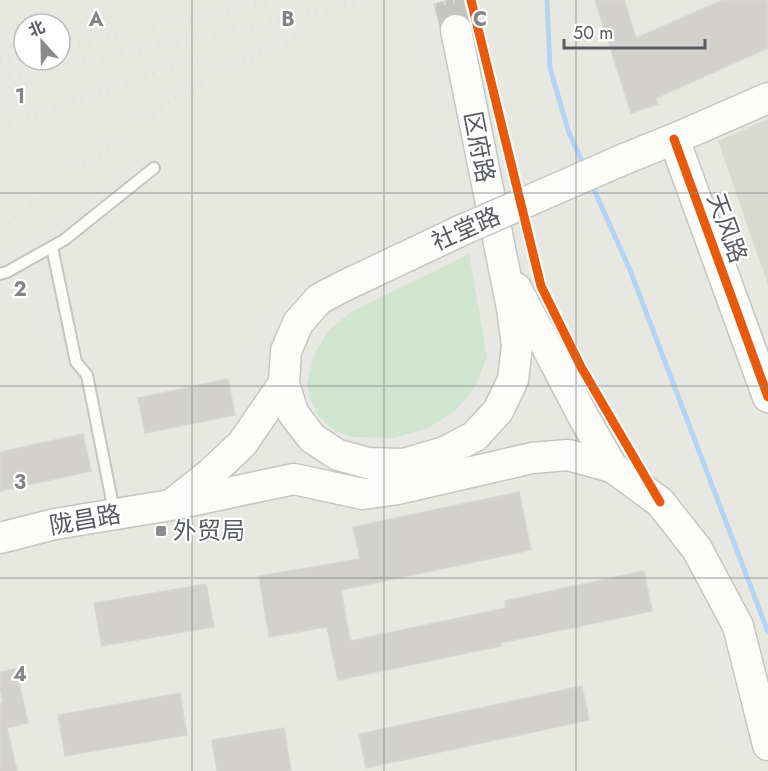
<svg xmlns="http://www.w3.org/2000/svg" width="768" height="771" font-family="Jost,'Noto Sans SC',sans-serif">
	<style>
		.industrial { fill: #d9d9d4 }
		.green { fill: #d0e5cf }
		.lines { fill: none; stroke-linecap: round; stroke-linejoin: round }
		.stream { stroke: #b5d4f4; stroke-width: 5 }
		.building { fill: #d2d1ce; stroke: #d7d6d2; stroke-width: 1.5 }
		.secondary-tunnel { stroke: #c4c5c2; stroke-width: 30; stroke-dasharray: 30 15; stroke-linecap: butt }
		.lane-casing { stroke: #c4c5c3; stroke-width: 14 }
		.secondary-casing { stroke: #c5c5c4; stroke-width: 33 }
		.lane { stroke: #fcfcfb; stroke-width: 10 }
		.secondary { stroke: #fcfcfb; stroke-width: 30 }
		.rail { stroke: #e1e1e0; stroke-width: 4.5; stroke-dasharray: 1.5 8; stroke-linecap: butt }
		.secondary-bridge-casing { stroke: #c5c5c4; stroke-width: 33; stroke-linecap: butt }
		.secondary-bridge { stroke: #fcfcfb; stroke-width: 30 }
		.cycleway-casing { stroke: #fff; stroke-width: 13 }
		.cycleway { stroke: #e8590c; stroke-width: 9 }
		.grid { fill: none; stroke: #828587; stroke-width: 1.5; stroke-opacity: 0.55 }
		.poi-dot { fill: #8a8c8e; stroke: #fff; stroke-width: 2 }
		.labels { text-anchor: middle; stroke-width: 4.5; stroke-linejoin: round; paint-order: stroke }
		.street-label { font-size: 24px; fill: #585b60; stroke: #fff }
		.poi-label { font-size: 24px; fill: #585b60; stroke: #fff; text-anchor: start }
		.grid-label { font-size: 20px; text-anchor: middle; font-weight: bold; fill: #828587; stroke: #fff; stroke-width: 4.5; stroke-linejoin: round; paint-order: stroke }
	</style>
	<rect width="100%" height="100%" fill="#e8e8e3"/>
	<polygon class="industrial" points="768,119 768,285 718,141"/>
	<polygon class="green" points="469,254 487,356 476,386 455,411 428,428 394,438 352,437 334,430 320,418 311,401 307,383 314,355 329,330 351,312"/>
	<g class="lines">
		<g class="stream">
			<polyline points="547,0 550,68 568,130 584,166"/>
			<polyline points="591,183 630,270 768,632"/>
		</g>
	</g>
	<g class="building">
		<polygon points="595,0 624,0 636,38 723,0 768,0 768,48 656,98 658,104 631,113"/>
		<polygon points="228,379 235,415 145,433 138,398"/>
		<polygon points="83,434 91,471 0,491 0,452"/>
		<polygon points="519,492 531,550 341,590 350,641 506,608 505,601 644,571 652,611 500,643 501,646 338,680 327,627 269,637 259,576 360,559 353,527"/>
		<polygon points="206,584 214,627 102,646 94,603"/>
		<polygon points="16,669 28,723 7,728 17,771 0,771 0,704 3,703 0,688 0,672"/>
		<polygon points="582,686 589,720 366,768 359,734"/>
		<polygon points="180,693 187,735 65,756 58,715"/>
		<polygon points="284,728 291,771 217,771 212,740"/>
	</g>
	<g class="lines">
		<polyline class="secondary-tunnel" points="448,0 456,30"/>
		<defs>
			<g id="lane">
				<polyline points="52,247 76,362 87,375 114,511"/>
				<polyline points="0,274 7,272 64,240 154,168"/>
			</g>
			<g id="secondary">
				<polyline points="456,30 512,308 517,346 513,380 498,411 475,436 445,452 404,464 368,463 338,455 312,438 293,413 284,383 286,351 298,323 319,299 346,285 460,231"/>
				<polyline points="674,139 768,397"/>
				<polyline points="622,160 674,139 768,98"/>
				<polyline points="516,288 583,416 612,467"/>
				<polyline points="176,501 210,474 242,444 284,383"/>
				<polyline points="0,538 55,524 171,505 294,479 363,494 398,489 532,458 568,455 612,467 660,502 697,549 738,626 768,745"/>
			</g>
		</defs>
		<use href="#lane" class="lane-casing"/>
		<use href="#secondary" class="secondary-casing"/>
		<use href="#lane" class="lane"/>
		<use href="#secondary" class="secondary"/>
		<g class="rail">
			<polyline points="416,9 461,0"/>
			<polyline points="60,48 279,0"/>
			<polyline points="0,61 24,56"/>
			<polyline points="0,79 327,10 366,0"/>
			<polyline points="0,127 77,101 206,55"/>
			<polyline points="0,228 176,98 248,60 307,33"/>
		</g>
		<defs>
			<polyline id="secondary-bridge" points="460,231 622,160"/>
		</defs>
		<use href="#secondary-bridge" class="secondary-bridge-casing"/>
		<use href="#secondary-bridge" class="secondary-bridge"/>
		<defs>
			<g id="cycleway">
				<polyline points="471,0 541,286 581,367 660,502"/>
				<polyline points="674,139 768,397"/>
			</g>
		</defs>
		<use href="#cycleway" class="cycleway-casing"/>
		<use href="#cycleway" class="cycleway"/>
	</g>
	<path class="grid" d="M192,0V771M384,0V771M576,0V771M0,193H768M0,386H768M0,578H768"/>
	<rect class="poi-dot" x="155" y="525" width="12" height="12" rx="3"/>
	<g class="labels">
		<g class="street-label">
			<text transform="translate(479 147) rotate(79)" y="8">区府路</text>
			<text transform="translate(727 228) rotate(70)" y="8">天风路</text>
			<text transform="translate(466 229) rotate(-24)" y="8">社堂路</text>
			<text transform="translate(85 520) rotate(-10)" y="8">陇昌路</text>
		</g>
		<g class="poi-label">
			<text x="173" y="539">外贸局</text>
		</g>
	</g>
	<g class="grid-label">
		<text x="96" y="26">A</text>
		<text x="288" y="26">B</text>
		<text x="480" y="26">C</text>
		<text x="20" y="103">1</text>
		<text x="20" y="296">2</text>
		<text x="20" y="489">3</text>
		<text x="20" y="681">4</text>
	</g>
	<g transform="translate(42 42) rotate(338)"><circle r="28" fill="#ffffff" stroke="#bcbdbf" stroke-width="1.5"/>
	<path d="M0-4.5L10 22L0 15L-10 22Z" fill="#8a8c8e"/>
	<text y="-9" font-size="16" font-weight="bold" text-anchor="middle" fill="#585b60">北</text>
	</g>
	<path d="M564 39v9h141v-9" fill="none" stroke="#585b60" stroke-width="3"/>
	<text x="573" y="39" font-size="18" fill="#585b60" stroke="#ffffff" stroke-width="4.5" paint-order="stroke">50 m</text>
</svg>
